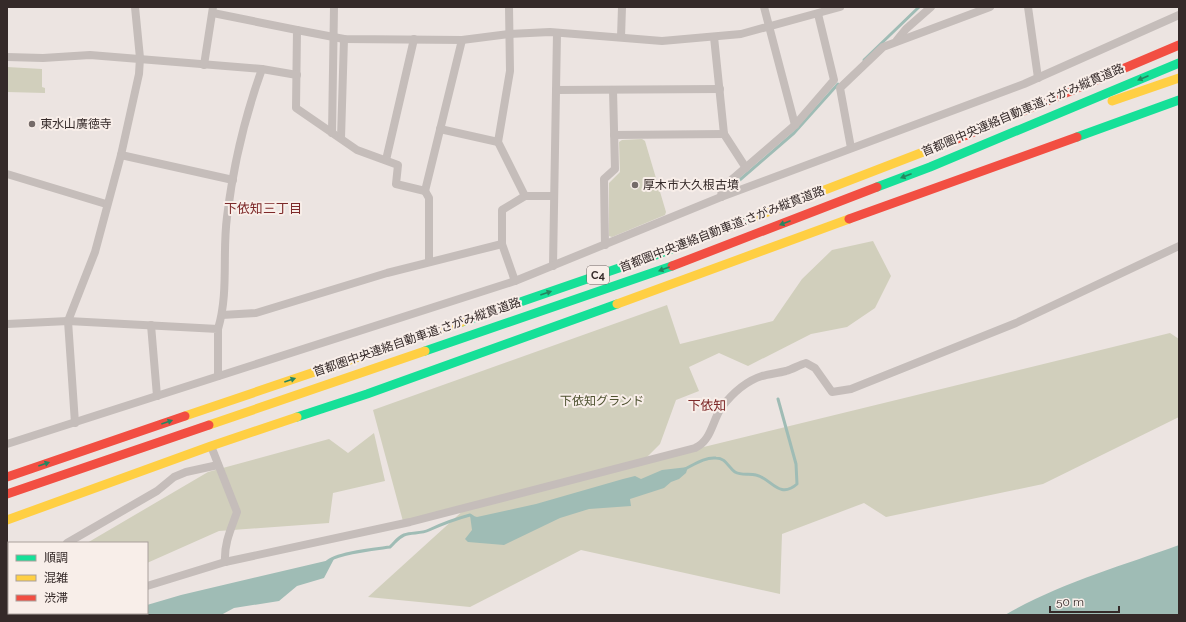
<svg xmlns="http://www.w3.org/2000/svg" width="1186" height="622" font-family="Raleway,'Noto Sans JP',sans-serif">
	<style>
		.green { fill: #d1cfbc }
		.water { fill: #9fbcb5 }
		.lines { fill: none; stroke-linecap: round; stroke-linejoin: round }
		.stream { stroke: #9fbcb5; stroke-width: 3 }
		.street { stroke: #c5bdba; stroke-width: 8 }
		.fast { stroke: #16e098; stroke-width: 9 }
		.slow { stroke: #ffcf43; stroke-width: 9 }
		.jam { stroke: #f24e42; stroke-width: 9 }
		.oneway { fill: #268560 }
		.poi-dot { fill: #756b69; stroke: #f8eee9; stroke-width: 1.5 }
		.labels { text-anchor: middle; stroke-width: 4; stroke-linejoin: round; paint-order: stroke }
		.shield { fill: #f8eee9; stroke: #706563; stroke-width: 1 }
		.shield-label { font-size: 11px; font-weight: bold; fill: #352a29 }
		.street-label { font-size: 12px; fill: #352a29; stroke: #f8eee9 }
		.poi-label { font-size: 12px; fill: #352a29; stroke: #f8eee9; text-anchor: start }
		.park-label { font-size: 12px; fill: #4d512f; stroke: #f8eee9 }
		.neighbourhood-label { font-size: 13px; fill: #7d2929; stroke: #f8eee9 }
	</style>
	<rect width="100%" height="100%" fill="#ece4e1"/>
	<g class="green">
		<polygon points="7,67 42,69 42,87 45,88 45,93 7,92"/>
		<polygon points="642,139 645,141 666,212 665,215 612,237 609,236 609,183 620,172 619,142 622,140"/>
		<polygon points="873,241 891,276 875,308 847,327 811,334 748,366 719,353 689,367 699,391 676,400 660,444 645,459 573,479 1170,333 1179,339 1179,417 1043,484 886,517 864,503 782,534 780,594 581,550 470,607 368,597 466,508 404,525 373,410 667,305 680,344 773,321 802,279 832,250"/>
		<polygon points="374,433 385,481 333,493 329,523 219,531 147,563 147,543 87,543 208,472 329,439 348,453"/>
	</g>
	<g class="water">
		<polygon points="688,467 686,473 679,479 671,482 664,488 630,499 631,506 589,509 560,518 504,545 468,542 465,539 472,530 470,515 477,517 536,504 623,479 635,476 641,479 662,470"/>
		<path d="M1179,545V615H1005C1058,584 1121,566 1179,545Z"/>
		<polygon points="334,559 324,578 297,586 279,601 234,608 221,615 113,615 120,613 147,613 147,605 181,595"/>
	</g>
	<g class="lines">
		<g class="stream">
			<polyline points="864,60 919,7"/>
			<polyline points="735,184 794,133 838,84"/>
			<path d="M685,469C695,464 705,457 716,458C726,458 728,467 735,472C742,476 749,473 756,475C771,478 779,500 797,484L796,464L778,399"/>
			<path d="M327,562C335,553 376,549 390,547C395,543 397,538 404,535C412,532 421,534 429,530C442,524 455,519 470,515L473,517"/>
		</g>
		<g class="street">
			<polyline points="509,7 510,71 498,142 525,196"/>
			<polyline points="764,7 795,125"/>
			<polyline points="1028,7 1038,78"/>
			<polyline points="213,13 297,30 296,108 357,150 398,165 396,184 425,191 462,40"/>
			<polyline points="297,30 344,39 462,40 509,34 550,32 662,41 741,34 840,7"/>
			<polyline points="621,37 622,7"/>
			<polyline points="714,37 724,134 746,168"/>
			<polyline points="897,40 906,29 931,7"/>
			<polyline points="7,57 43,58 90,55 262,69 297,75"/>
			<polyline points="204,65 213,7"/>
			<polyline points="556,90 720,89"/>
			<polyline points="440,129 498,142"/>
			<polyline points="332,133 334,7"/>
			<polyline points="614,135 724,134"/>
			<polyline points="341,138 344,39"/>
			<polyline points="851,148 840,88 883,47 990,7"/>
			<polyline points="121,155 233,180"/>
			<polyline points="386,160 414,39"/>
			<polyline points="7,174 106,204"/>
			<polyline points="425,191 429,198 429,261"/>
			<polyline points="721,197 722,188 795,125 834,80 818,14"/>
			<polyline points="605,245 604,179 615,169 613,90"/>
			<polyline points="553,266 557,33"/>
			<polyline points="515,281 502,244 502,210 525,196 554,196"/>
			<polyline points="222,315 256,313 387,273 502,244"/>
			<polyline points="7,324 68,321 218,329 218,376"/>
			<polyline points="151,325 157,396"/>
			<path d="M218,329C229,292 222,254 227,217C233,167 245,116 262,69"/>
			<polyline points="75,423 68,321 95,252 121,155 139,74 140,58 135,7"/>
			<polyline points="7,444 515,281 721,197 1024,84 1179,15"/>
			<path d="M211,446L237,512C231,529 224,543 225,562"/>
			<polyline points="67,543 157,491 174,477 186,472 218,465"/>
			<polyline points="7,575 9,574"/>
			<path d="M147,586L225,562L410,522L695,448C711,441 712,422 721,408C731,395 746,381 762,376C770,374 778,373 786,371C793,369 799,365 806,363L815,368L832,392L851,389L1016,323L1179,246"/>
			<polyline points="47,615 54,613"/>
		</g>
		<g class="fast">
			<polyline points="1077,137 1179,100"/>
			<polyline points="877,187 930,167 1179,63"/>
			<polyline points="462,322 648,258 752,218"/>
			<polyline points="425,351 672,266"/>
			<polyline points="297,417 367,394 617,304"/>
		</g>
		<g class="slow">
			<polyline points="1112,101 1179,78"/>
			<polyline points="752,218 957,139"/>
			<polyline points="617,304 849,219"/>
			<polyline points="185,416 462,322"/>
			<polyline points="209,425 425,351"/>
			<polyline points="7,520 211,446 297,417"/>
		</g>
		<g class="jam">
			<polyline points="957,139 1179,45"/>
			<polyline points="849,219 1077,137"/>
			<polyline points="672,266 877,187"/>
			<polyline points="7,477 185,416"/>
			<polyline points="7,494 209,425"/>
		</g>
	</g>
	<defs><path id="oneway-solid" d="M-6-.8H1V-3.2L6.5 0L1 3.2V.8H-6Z"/></defs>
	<g class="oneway">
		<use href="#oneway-solid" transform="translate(1143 78) rotate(157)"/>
		<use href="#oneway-solid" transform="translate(906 176) rotate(159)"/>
		<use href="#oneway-solid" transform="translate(785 223) rotate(159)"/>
		<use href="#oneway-solid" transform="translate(664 269) rotate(160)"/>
		<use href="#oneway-solid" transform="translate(546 293) rotate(-19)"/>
		<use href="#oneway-solid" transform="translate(290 380) rotate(-19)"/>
		<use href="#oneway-solid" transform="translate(167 422) rotate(-19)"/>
		<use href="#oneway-solid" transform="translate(44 464) rotate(-19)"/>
	</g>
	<g class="poi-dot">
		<circle cx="32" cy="124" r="4"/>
		<circle cx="635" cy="185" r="4"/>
	</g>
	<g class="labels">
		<rect class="shield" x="587" y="266" width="22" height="18" rx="3"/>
		<g class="shield-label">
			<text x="598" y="279">C4</text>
		</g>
		<g class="street-label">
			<text transform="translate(1023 110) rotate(-23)" y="4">首都圏中央連絡自動車道;さがみ縦貫道路</text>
			<text transform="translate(722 229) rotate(-21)" y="4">首都圏中央連絡自動車道;さがみ縦貫道路</text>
			<text transform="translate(417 337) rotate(-19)" y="4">首都圏中央連絡自動車道;さがみ縦貫道路</text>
		</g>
		<g class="poi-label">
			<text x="40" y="128">東水山廣徳寺</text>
			<text x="643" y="189">厚木市大久根古墳</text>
		</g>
		<g class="park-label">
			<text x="602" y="405">下依知グランド</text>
		</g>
		<g class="neighbourhood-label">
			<text x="263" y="213">下依知三丁目</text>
			<text x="707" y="410">下依知</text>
		</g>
	</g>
	<rect width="1186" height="622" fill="none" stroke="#352a29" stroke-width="16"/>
	<rect x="8" y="542" width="140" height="72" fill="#f8eee9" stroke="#aaa09c"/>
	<rect x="16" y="555" width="20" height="6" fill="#16e098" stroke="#aaa09c"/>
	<text x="44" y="562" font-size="12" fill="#352a29">順調</text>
	<rect x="16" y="575" width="20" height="6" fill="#ffcf43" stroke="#aaa09c"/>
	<text x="44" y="582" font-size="12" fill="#352a29">混雑</text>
	<rect x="16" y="595" width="20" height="6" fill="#f24e42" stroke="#aaa09c"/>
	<text x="44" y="602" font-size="12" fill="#352a29">渋滞</text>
	<path d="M1050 606v6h69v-6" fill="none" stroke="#352a29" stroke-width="2"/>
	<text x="1056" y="606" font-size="12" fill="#352a29" stroke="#f8eee9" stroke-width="3" paint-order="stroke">50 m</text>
</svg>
